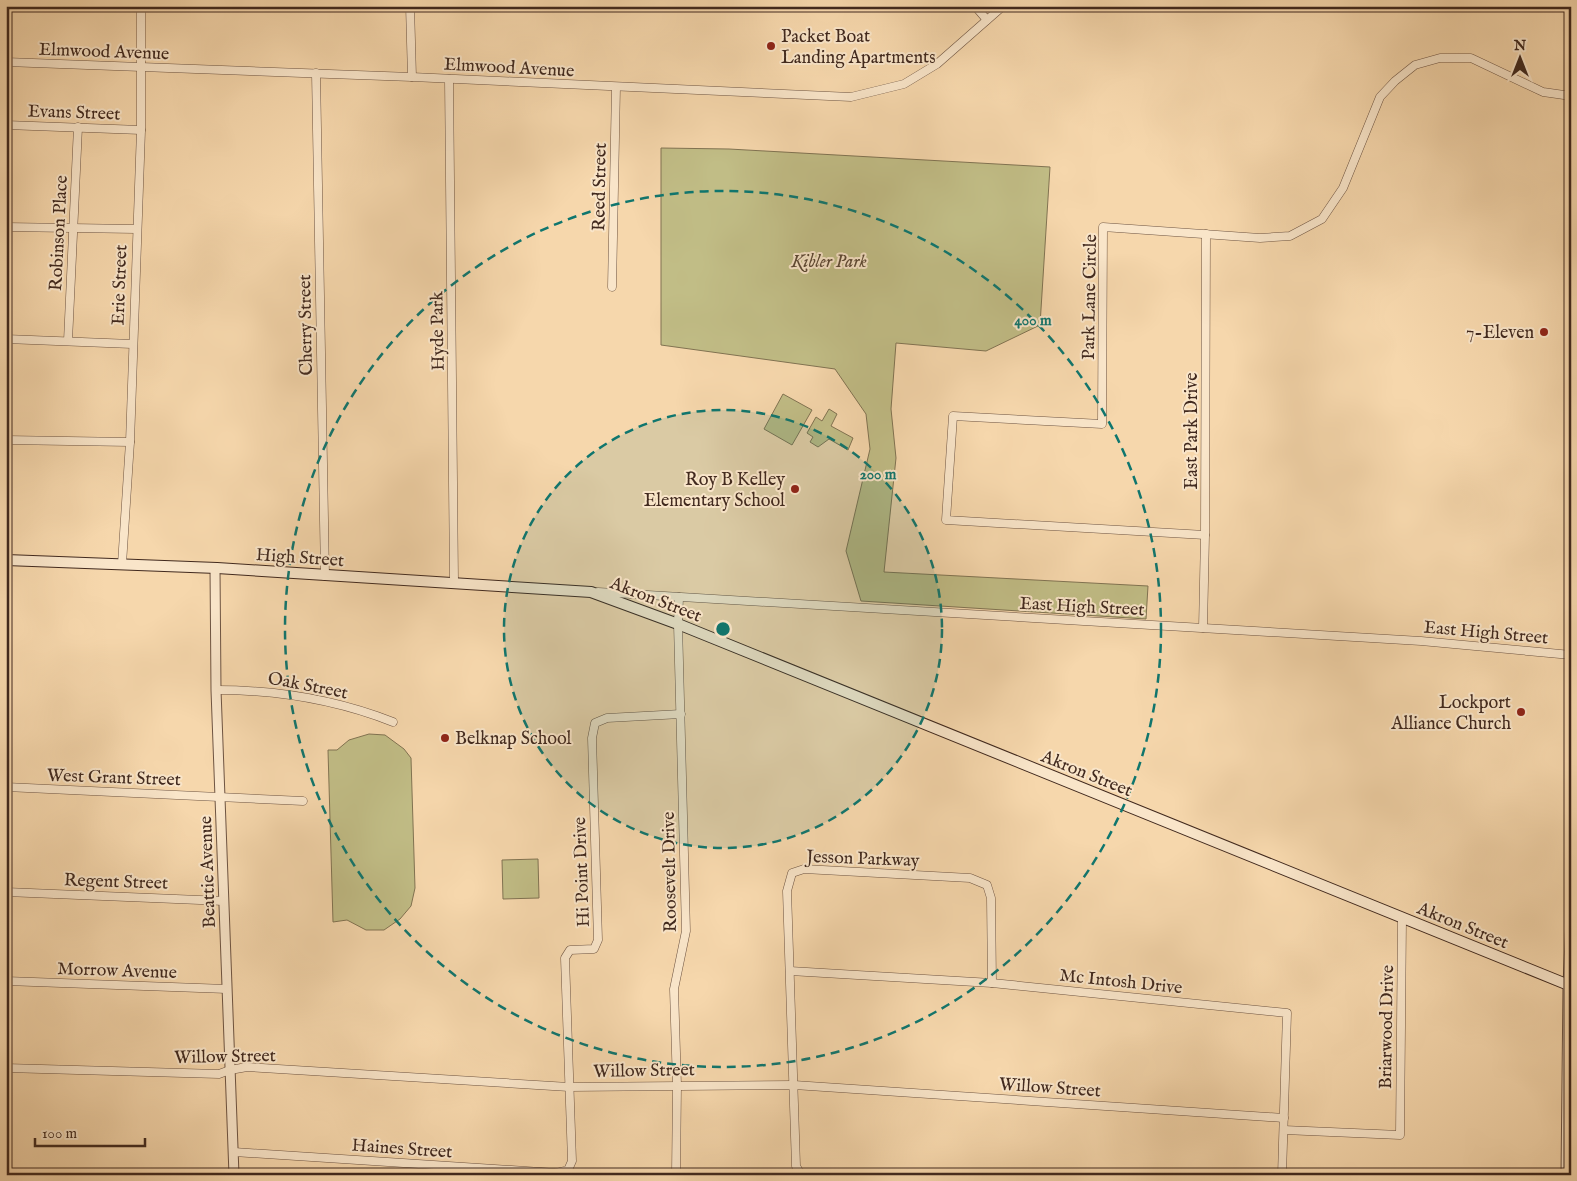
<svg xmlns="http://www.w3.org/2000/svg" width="1577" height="1181" font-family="'IM FELL English',serif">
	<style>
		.green { fill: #c1bd86; stroke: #817352 }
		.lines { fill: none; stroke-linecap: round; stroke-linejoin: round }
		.minor-casing { stroke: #6e5442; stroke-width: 9 }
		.tertiary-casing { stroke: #6e5442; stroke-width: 11 }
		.secondary-casing { stroke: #41291e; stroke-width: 12 }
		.minor { stroke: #f9e5c9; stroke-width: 8 }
		.tertiary { stroke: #f9e5c9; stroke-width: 9 }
		.secondary { stroke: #f9e5c9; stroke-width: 10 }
		.ring { fill: none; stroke: #0f766e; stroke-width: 2.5; stroke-dasharray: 9 6 }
		.poi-dot { fill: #8f2418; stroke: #f9e5c9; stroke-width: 2 }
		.labels { text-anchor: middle; stroke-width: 4; stroke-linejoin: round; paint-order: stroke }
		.poi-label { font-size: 18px; fill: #41291e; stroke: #f9e5c9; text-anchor: end }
		.street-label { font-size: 18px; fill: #41291e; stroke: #f9e5c9 }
		.park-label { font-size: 18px; font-style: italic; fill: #5b4733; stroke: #f9e5c9 }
		.centre { fill: #0f766e; stroke: #f9e5c9; stroke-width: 2.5 }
		.ring-label { font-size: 15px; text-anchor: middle; font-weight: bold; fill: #0f766e; stroke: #f9e5c9; stroke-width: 4; stroke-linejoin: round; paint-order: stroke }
	</style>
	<rect width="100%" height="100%" fill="#f6d7ac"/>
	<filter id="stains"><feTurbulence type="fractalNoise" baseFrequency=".004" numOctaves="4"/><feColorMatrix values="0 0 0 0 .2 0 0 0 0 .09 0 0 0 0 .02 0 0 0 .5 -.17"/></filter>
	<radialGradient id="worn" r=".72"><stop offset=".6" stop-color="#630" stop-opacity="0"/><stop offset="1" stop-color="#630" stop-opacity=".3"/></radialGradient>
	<g class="green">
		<polygon points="661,148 729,149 1050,167 1040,325 986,351 896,343 891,409 896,458 884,572 1148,586 1146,619 861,601 846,551 870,449 866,414 835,369 661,345"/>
		<polygon points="783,394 812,410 792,445 764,429"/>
		<polygon points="829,409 837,414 831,426 853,438 848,450 829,439 818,447 810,442 813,437 807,433 816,417 822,421"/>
		<polygon points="369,734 385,735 404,749 411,758 415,888 411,906 400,919 384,930 366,930 347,920 333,922 328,750 337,750 349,740"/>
		<polygon points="538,859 539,898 503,899 502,860"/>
	</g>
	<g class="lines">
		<defs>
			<g id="minor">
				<polyline points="410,6 412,77"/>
				<polyline points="975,6 987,20"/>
				<polyline points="6,62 412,77 851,97 904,84 937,64 1003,6"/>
				<polyline points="316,73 325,576"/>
				<polyline points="449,79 454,582"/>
				<polyline points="6,125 141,130"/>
				<polyline points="6,227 136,229"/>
				<polyline points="612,287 616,87"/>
				<polyline points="6,339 132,344"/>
				<polyline points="68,341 78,127"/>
				<polyline points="6,440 130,442"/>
				<polyline points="1205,535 946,520 953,416 1102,424 1103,227 1260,238 1290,236 1322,219 1343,188 1380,97 1395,81 1415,65 1440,58 1471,58 1543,92 1571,96"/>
				<polyline points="122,564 130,442 141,130 141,6"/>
				<polyline points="598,592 1421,641 1571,655"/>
				<polyline points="1203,628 1205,535 1206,234"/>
				<path d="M216,690C276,690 337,700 393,722"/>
				<polyline points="6,787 303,801"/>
				<polyline points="6,892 224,901"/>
				<polyline points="790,971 992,983 1287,1013 1282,1175"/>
				<polyline points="6,981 227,989"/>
				<polyline points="6,1068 219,1074 230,1070 247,1067 569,1087 794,1085 1284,1118"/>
				<polyline points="1284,1130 1400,1135 1402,918"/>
				<polyline points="234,1152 556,1173 568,1170 572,1161 565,958 570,950 594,949 598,940 592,738 595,723 607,718 681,714"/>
				<polyline points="676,1175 677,1085 674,989 686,931 678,624 679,597"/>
				<polyline points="801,1175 796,1166 787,891 792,873 804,869 970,878 987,885 991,898 992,983"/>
			</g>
			<g id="tertiary">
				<polyline points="215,568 216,690 234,1175"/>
				<polyline points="1566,1175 1568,985 1571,919"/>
			</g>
			<polyline id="secondary" points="6,560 217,568 591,592 678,624 1571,986"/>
		</defs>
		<use href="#minor" class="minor-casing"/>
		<use href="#tertiary" class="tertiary-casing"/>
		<use href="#secondary" class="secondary-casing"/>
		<use href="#minor" class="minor"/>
		<use href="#tertiary" class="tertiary"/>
		<use href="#secondary" class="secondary"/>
	</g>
	<circle cx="723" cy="629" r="219" fill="#0f766e" fill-opacity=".12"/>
	<g class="ring">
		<circle cx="723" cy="629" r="219"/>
		<circle cx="723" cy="629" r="438"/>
	</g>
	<g class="poi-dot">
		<circle cx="771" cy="46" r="5"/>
		<circle cx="1544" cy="332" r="5"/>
		<circle cx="795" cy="489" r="5"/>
		<circle cx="1521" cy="712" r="5"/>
		<circle cx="445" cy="738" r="5"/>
	</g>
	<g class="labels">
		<g class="poi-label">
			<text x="781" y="42" text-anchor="start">Packet Boat<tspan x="781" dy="21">Landing Apartments</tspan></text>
			<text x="1534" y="338">7-Eleven</text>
			<text x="785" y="485">Roy B Kelley<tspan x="785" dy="21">Elementary School</tspan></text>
			<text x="1511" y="708">Lockport<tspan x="1511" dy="21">Alliance Church</tspan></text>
			<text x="455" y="744" text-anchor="start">Belknap School</text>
		</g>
		<g class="street-label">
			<text transform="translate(104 51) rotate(2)" y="6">Elmwood Avenue</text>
			<text transform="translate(509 67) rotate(3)" y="6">Elmwood Avenue</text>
			<text transform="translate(74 112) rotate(2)" y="6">Evans Street</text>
			<text transform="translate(599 187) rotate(-89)" y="6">Reed Street</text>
			<text transform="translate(58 233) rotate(-87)" y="6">Robinson Place</text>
			<text transform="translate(119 285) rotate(-88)" y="6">Erie Street</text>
			<text transform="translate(1089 297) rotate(-89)" y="6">Park Lane Circle</text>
			<text transform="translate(305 325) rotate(-91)" y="6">Cherry Street</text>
			<text transform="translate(437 331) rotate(-91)" y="6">Hyde Park</text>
			<text transform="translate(1191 431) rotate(-90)" y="6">East Park Drive</text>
			<text transform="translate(300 557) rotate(4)" y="6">High Street</text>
			<text transform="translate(656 599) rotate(21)" y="6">Akron Street</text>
			<text transform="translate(1082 606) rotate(3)" y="6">East High Street</text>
			<text transform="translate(1486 632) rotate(5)" y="6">East High Street</text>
			<text transform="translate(308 685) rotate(11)" y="6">Oak Street</text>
			<text transform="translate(1087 773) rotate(22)" y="6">Akron Street</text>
			<text transform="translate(114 777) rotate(2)" y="6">West Grant Street</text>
			<text transform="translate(863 858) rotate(2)" y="6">Jesson Parkway</text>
			<text transform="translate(207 872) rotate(-92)" y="6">Beattie Avenue</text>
			<text transform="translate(581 872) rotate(-92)" y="6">Hi Point Drive</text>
			<text transform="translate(669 872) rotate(-91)" y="6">Roosevelt Drive</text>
			<text transform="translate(116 881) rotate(2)" y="6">Regent Street</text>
			<text transform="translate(1463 925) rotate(22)" y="6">Akron Street</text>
			<text transform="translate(117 970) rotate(2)" y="6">Morrow Avenue</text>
			<text transform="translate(1121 981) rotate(6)" y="6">Mc Intosh Drive</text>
			<text transform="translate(1386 1027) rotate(-89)" y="6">Briarwood Drive</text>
			<text transform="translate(225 1056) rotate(-1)" y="6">Willow Street</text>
			<text transform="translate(644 1070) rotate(-1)" y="6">Willow Street</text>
			<text transform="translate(1050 1087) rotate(4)" y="6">Willow Street</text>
			<text transform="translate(402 1148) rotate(4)" y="6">Haines Street</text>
		</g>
		<g class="park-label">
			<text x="829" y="267">Kibler Park</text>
		</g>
	</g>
	<circle cx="723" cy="629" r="8" class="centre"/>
	<g class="ring-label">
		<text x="1033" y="325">400 m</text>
		<text x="878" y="479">200 m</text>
	</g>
	<rect width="1577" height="1181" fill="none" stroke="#f6d7ac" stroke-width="25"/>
	<rect x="8" y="8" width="1562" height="1166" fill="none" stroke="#41291e" stroke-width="2.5"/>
	<rect x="12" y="12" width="1552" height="1156" fill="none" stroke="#41291e"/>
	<g transform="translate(1520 58)" stroke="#f9e5c9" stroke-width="4" paint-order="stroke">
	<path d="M0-4L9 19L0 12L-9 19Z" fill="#41291e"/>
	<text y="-8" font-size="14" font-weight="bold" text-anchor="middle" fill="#41291e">N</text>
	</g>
	<path d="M35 1138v8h110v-8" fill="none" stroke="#41291e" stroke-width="2.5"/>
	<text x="42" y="1138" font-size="15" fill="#41291e" stroke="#f9e5c9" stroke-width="4" paint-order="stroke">100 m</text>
	<rect width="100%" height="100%" filter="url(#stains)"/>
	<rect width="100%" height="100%" fill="url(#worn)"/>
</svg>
